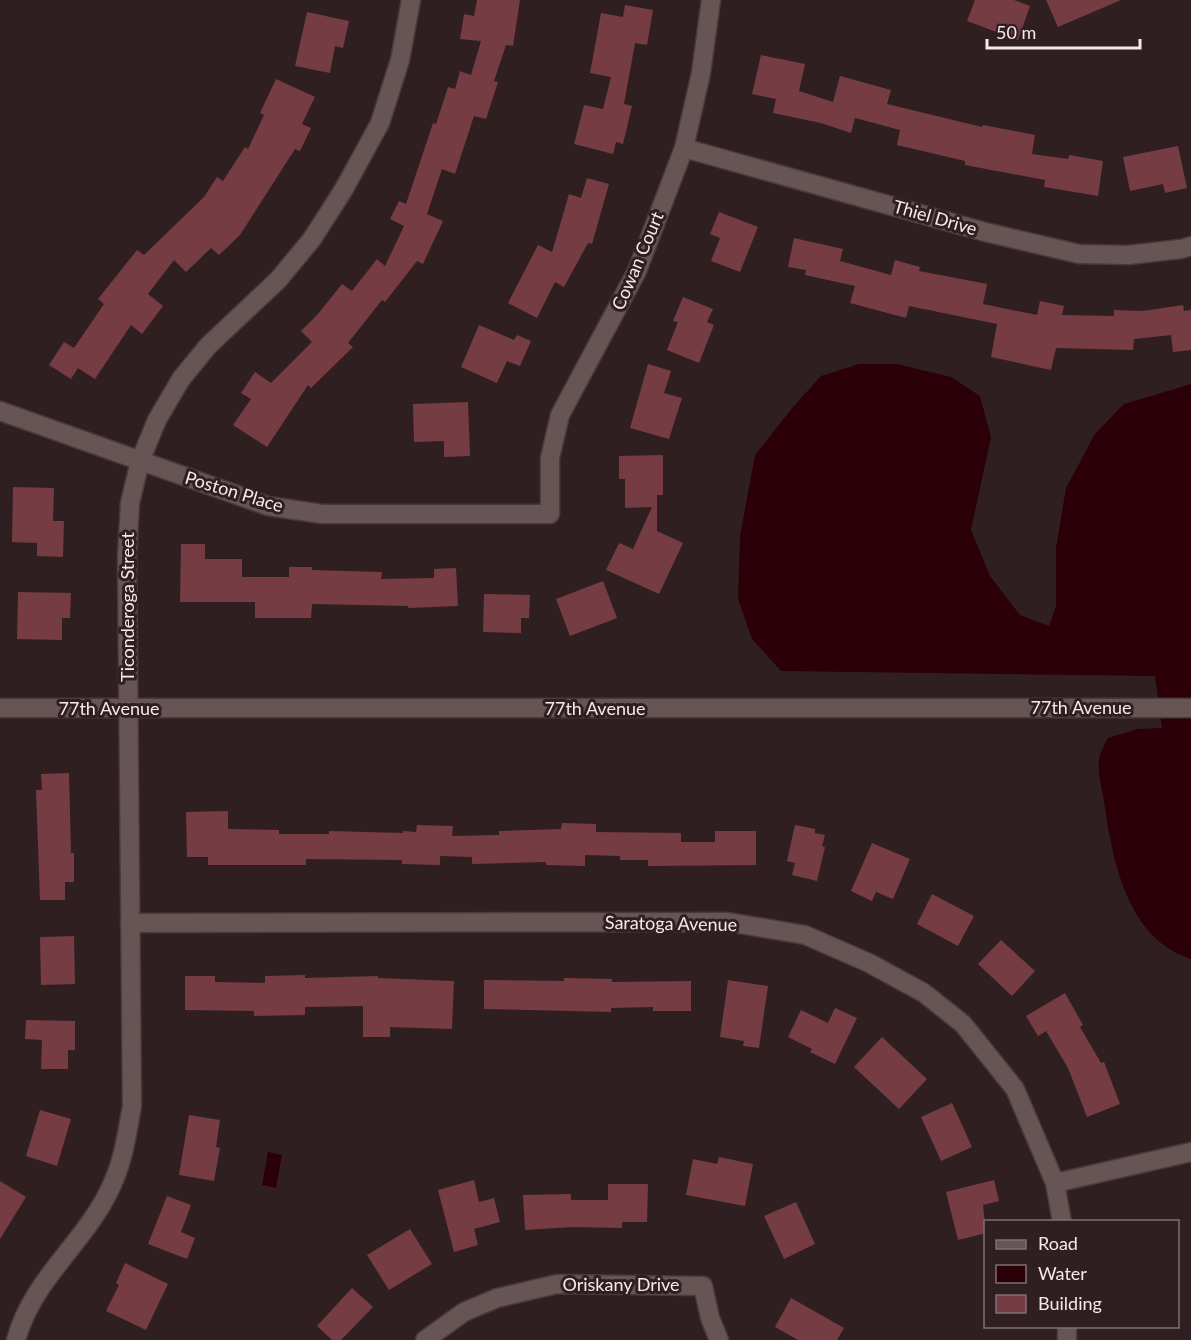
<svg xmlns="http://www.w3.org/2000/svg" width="1191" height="1340" font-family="Lato,sans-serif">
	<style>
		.water { fill: #2c0008 }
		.building { fill: #753c43 }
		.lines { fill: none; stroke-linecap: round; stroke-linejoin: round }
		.minor-casing { stroke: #483a3b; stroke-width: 21 }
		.tertiary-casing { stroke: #483a3b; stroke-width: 21 }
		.minor { stroke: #675455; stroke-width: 18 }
		.tertiary { stroke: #675455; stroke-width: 18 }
		.labels { text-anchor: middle; stroke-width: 6; stroke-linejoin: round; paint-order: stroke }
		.street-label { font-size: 18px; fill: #f5e9ea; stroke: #301f21 }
	</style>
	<rect width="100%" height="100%" fill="#301f21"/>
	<g class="water">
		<path d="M859,364H897L951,377L980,396L991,437L971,530L990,576L1020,615L1049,626L1056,606V548L1066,488L1095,434L1124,404L1191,384V959C1127,939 1112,859 1104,801C1102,790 1097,770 1099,759C1100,752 1105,744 1108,738L1137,729L1162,728L1155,676L781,671L752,639L738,599L740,536L755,455L793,407L821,376Z"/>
		<polygon points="268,1152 282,1155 276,1188 262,1185"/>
	</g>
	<g class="building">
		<polygon points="477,0 520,0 513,46 506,45 494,81 498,82 486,119 474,116 455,174 442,169 427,214 443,221 423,264 417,261 385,302 382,300 348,343 353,347 311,388 308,385 267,447 233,425 251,399 241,393 255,372 271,383 312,342 301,331 318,314 342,284 352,291 377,259 385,266 404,226 390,219 399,201 406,204 433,123 436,124 448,87 455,89 460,71 471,75 481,41 460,39 464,14 474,16"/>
		<polygon points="975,0 1014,0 1030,6 1018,40 967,21"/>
		<polygon points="1046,0 1121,0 1058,27"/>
		<polygon points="625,5 653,10 647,45 635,43 624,104 632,106 623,144 616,142 613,154 574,144 584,105 603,109 611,77 590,73 601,13 623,17"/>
		<polygon points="307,12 349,21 343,48 335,46 330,73 295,66"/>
		<polygon points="761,55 805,64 799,91 833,102 840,76 891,90 887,104 982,127 983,125 1035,135 1032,154 1068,159 1069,155 1103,161 1098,196 1044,187 1045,180 965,165 965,161 897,145 900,130 855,118 851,133 821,123 773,113 776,99 752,94"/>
		<polygon points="276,79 315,97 302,124 311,128 300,151 295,149 240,235 219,255 211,248 186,272 174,260 148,294 163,306 142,334 131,325 95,379 78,368 71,379 49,365 64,342 74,348 104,304 98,299 137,250 144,255 204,197 217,177 223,181 245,147 248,149 264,115 260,113"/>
		<polygon points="1178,146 1187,188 1165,193 1163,184 1130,191 1123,157"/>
		<polygon points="587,178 609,184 592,244 588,243 564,287 555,282 537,318 508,303 538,245 552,252 569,194 581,198"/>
		<polygon points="719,212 758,227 740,272 711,261 720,238 710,234"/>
		<polygon points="794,238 843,249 840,261 891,275 895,260 920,267 919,271 987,284 983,304 1037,315 1040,301 1064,306 1062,315 1114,316 1114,310 1143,311 1183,305 1184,311 1191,310 1191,350 1173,352 1171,335 1134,339 1133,350 1056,348 1051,370 991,357 997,324 909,306 906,318 850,303 855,286 805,275 806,270 788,267"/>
		<polygon points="683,297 713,309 707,322 714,325 699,363 667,350 678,322 673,321"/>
		<polygon points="479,325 514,340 517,335 531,341 520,366 507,361 497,383 461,367"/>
		<polygon points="648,364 671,371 664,393 682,398 669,439 630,428"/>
		<polygon points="468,402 470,456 444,457 444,441 414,442 413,404"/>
		<polygon points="663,455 663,495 657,495 657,531 683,543 659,594 606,570 619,543 633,549 652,507 625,508 625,479 619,479 619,456"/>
		<polygon points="13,487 54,488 53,521 64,521 63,557 37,556 37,543 12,542"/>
		<polygon points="181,544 205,544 205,559 242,559 242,577 289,577 289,567 312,567 312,570 382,572 381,579 434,578 434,569 456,568 458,606 408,608 408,606 312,604 311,618 255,618 255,602 180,602"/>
		<polygon points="603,581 617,618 570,636 556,599"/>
		<polygon points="18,592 71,593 70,618 62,618 62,640 17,639"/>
		<polygon points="484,594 530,595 529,618 521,618 521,633 483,632"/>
		<polygon points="69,773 71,853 74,853 74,882 65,882 65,900 40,900 36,790 42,790 41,774"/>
		<polygon points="228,811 228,829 279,830 279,834 329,834 329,831 403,833 403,831 416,832 417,825 453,826 452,836 499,835 499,831 561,829 562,823 596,824 596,832 681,833 681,842 715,842 715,831 756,831 756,865 648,866 648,860 620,860 620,856 585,855 585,866 546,865 546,862 472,864 472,857 440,856 440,865 402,864 402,860 306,859 306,865 208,865 208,857 187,857 186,812"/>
		<polygon points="795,825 815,829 815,833 825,835 822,846 825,847 817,881 792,875 795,863 787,861"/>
		<polygon points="872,843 910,859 893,899 876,892 872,901 851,891"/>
		<polygon points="932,894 974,916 958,946 917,924"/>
		<polygon points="74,936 75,984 41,985 40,937"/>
		<polygon points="1001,940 1035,971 1012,996 978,964"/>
		<polygon points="305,975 305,978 378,976 378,978 454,981 452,1029 390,1027 390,1037 363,1037 363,1006 305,1007 305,1015 254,1016 254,1011 185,1010 185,976 215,976 215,982 265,983 265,976"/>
		<polygon points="564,978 612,979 612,982 691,981 691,1011 653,1011 653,1007 611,1008 611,1012 484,1009 484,980 564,981"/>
		<polygon points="728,980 768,986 759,1048 743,1046 744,1041 720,1037"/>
		<polygon points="1065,993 1083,1025 1080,1027 1101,1063 1104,1062 1120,1104 1087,1117 1068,1068 1046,1031 1038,1036 1026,1016"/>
		<polygon points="835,1008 857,1018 835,1064 810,1052 812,1049 788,1037 801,1010 828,1023"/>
		<polygon points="26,1020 75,1021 75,1050 68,1050 68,1069 41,1069 42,1040 25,1039"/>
		<polygon points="882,1037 927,1079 899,1109 854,1067"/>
		<polygon points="952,1103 972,1147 941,1161 921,1117"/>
		<polygon points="40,1110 71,1119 57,1166 26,1156"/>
		<polygon points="189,1115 220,1120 216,1147 220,1148 214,1181 179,1175"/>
		<polygon points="719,1157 753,1164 745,1206 686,1195 693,1159 717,1164"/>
		<polygon points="474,1180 479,1202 494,1198 500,1222 474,1229 478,1245 454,1252 438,1190"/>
		<polygon points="994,1180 999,1201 983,1205 986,1233 958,1240 946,1192"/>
		<polygon points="0,1181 26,1197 0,1239"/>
		<polygon points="608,1184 648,1184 647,1222 622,1222 622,1228 572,1227 525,1230 523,1195 571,1194 571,1200 608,1200"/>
		<polygon points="167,1196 191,1205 181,1232 195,1238 187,1259 148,1244"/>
		<polygon points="796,1202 815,1244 784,1259 764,1216"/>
		<polygon points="410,1229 432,1264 389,1290 367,1255"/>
		<polygon points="125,1263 168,1284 146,1330 106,1311 119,1285 116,1283"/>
		<polygon points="352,1288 373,1307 341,1340 332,1340 317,1326"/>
		<polygon points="791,1298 844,1328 837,1340 798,1340 775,1327"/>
	</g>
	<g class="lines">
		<defs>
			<g id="minor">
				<polyline points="684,148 985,232 1079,254 1128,255 1181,249 1191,246"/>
				<polyline points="0,411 268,506 322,514 550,514 550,458 560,415 637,271 684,148 701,73 711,0"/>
				<polyline points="130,923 728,922 805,935 869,963 924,993 963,1024 1015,1089 1055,1183 1062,1222"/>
				<polyline points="1055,1183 1191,1152"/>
				<path d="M16,1340C32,1281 80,1247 107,1195C123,1165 126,1139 132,1106L127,556L130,503L140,461L157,420L181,379L208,346L278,280L312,239L344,189L380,123L400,60L411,0"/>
				<polyline points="425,1340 464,1312 497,1298 557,1284 703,1286 710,1318 719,1340"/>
				<polyline points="1067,1340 1067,1326"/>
			</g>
			<polyline id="tertiary" points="0,708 1191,708"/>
		</defs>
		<use href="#minor" class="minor-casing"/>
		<use href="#tertiary" class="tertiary-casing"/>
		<use href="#minor" class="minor"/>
		<use href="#tertiary" class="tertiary"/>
	</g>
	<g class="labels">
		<g class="street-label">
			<text transform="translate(935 218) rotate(16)" y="6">Thiel Drive</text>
			<text transform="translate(638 261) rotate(-67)" y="6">Cowan Court</text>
			<text transform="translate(234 492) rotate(17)" y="6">Poston Place</text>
			<text transform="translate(128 607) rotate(-90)" y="6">Ticonderoga Street</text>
			<text x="1081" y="714">77th Avenue</text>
			<text x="109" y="715">77th Avenue</text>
			<text x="595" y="715">77th Avenue</text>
			<text transform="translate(671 924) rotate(1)" y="6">Saratoga Avenue</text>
			<text x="621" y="1291">Oriskany Drive</text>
		</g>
	</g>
	<rect x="984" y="1220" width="195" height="108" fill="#301f21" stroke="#7f7071" stroke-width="1.5"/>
	<rect x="996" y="1240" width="30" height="9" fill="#675455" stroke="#7f7071" stroke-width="1.5"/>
	<text x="1038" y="1250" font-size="18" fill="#f5e9ea">Road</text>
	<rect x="996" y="1265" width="30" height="18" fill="#2c0008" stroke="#7f7071" stroke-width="1.5"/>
	<text x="1038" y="1280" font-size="18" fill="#f5e9ea">Water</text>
	<rect x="996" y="1295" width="30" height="18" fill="#753c43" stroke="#7f7071" stroke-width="1.5"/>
	<text x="1038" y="1310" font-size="18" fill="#f5e9ea">Building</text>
	<path d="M987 39v9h153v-9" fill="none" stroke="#f5e9ea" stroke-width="3"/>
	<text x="996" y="39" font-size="18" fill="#f5e9ea" stroke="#301f21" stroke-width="4.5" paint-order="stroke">50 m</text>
</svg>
